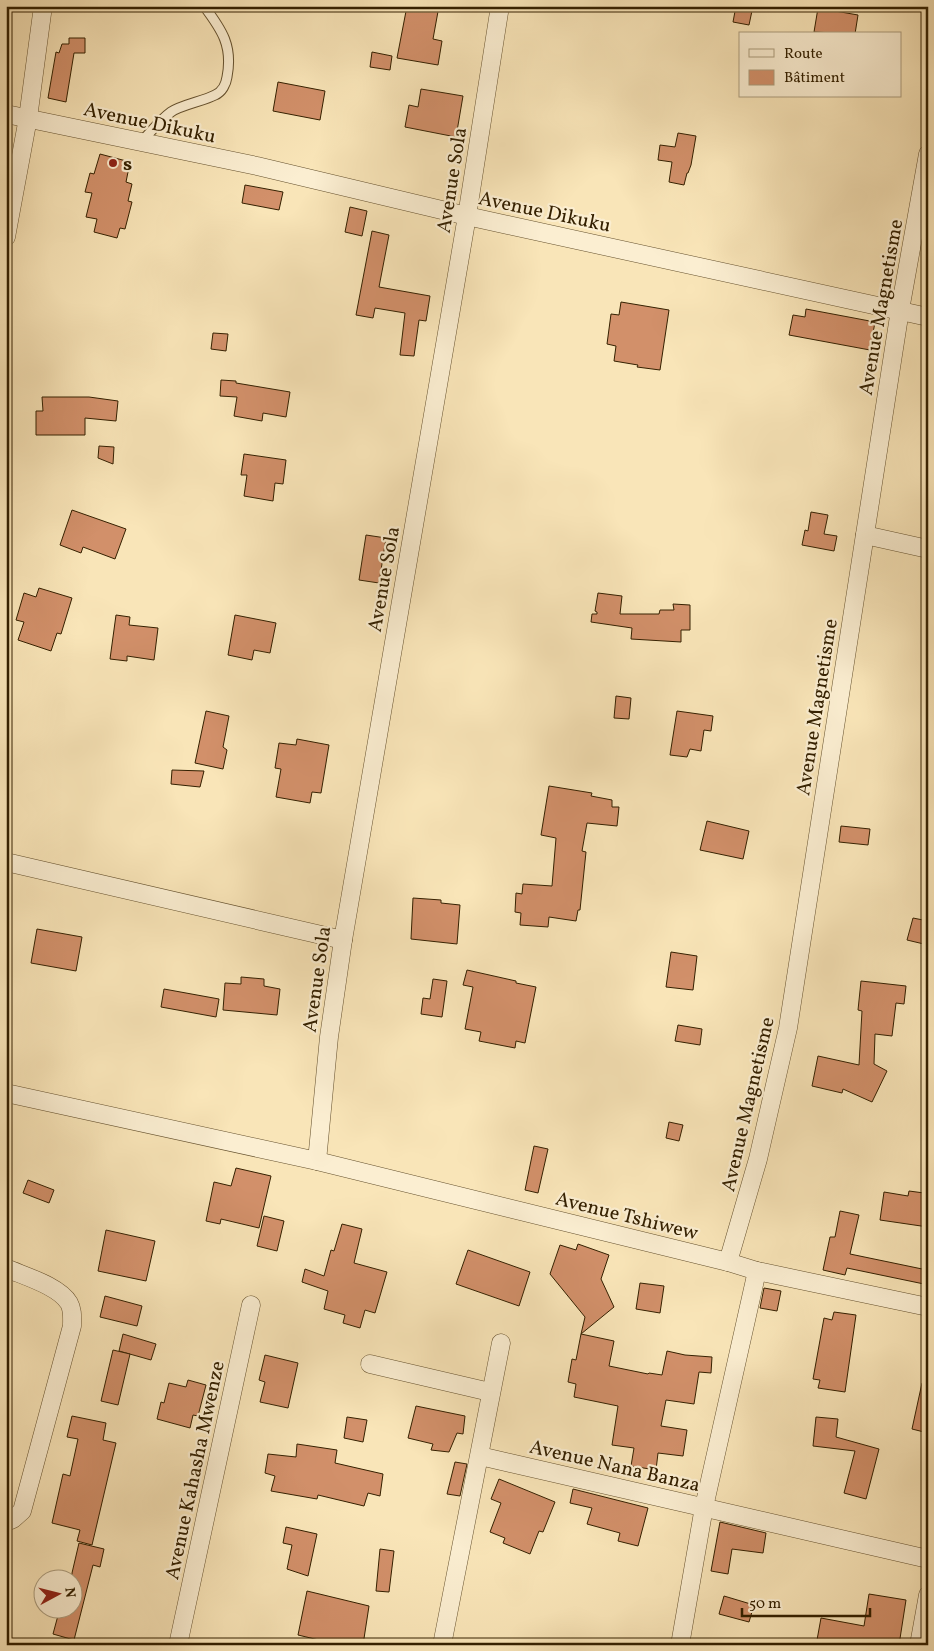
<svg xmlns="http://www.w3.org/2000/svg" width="934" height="1651" font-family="Vollkorn,serif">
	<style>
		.building { fill: #d2906a; stroke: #342000 }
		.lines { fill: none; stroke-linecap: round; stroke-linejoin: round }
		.lane-casing { stroke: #65512e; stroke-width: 11 }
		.street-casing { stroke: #65512e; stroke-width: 19 }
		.lane { stroke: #fbeed1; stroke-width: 9 }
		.street { stroke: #fbeed1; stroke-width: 18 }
		.poi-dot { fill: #8f2418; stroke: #fbeed1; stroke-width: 2 }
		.labels { text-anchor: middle; stroke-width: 4.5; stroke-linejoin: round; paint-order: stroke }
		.street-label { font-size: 20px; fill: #342000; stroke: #fbeed1 }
		.poi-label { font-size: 20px; font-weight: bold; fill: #342000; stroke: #fbeed1; text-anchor: start }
	</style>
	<rect width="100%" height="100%" fill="#f9e5b8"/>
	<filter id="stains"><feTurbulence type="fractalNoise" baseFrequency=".004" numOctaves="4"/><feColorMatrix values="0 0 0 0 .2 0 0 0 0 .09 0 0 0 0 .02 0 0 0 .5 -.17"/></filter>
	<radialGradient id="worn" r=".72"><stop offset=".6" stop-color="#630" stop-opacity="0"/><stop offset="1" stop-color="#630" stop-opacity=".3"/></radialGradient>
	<g class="building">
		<polygon points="407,6 439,6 433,39 442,41 438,65 397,58"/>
		<polygon points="736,6 753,6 749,25 733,22"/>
		<polygon points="818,8 858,15 855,34 814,32"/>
		<polygon points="69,38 85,38 85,53 74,53 66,102 48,98 56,52 59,53 62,44 69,44"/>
		<polygon points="372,52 392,56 390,70 370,67"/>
		<polygon points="278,82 325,91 320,120 273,111"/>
		<polygon points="421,89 463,96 456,137 405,127 409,105 418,107"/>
		<polygon points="678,133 696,136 691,165 688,173 687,173 684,185 669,182 672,162 658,160 660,145 675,147"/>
		<polygon points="100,154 130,162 126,182 132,184 128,201 132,202 125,229 120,228 117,238 94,232 97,219 86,217 92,193 85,192 90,173 94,174"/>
		<polygon points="245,185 283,192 279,210 242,203"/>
		<polygon points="350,207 367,211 362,236 345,232"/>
		<polygon points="372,231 389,235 379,287 430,296 426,321 419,320 414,356 400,355 405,313 375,308 373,318 356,315"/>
		<polygon points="621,302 669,310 660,370 637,367 638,365 614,361 616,346 607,344 611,314 619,315"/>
		<polygon points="806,309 875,322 870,350 789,335 793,315 805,317"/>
		<polygon points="213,333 228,334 226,351 211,349"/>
		<polygon points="221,380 236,381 236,383 290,392 286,417 263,413 262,421 234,416 237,397 220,396"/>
		<polygon points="42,397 89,397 118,401 116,421 85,418 85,435 36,435 36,411 43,411"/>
		<polygon points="99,446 114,447 113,464 98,458"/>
		<polygon points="244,454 286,460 283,484 275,483 273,501 244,496 247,475 241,475"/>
		<polygon points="72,510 126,529 115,559 83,547 81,553 60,545"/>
		<polygon points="811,512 828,515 824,534 837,536 834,551 802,545 805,530 808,531"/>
		<polygon points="366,535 386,538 379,583 359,580"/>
		<polygon points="39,588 72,598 61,634 57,633 51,651 18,640 24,622 16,620 24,593 36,597"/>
		<polygon points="598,593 622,596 620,614 659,614 660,610 674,610 673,604 690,605 690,630 681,630 681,642 631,639 632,628 591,622 592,614 597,614 597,612 595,611"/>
		<polygon points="116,615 130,617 129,625 158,628 154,660 127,656 127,661 110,659"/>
		<polygon points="235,615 276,623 270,653 254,650 252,660 228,655"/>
		<polygon points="616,696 631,698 629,719 614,718"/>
		<polygon points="206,711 229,716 223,747 227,750 223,769 195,763"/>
		<polygon points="677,711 713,716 711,731 704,730 701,751 690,749 687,757 670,755"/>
		<polygon points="297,739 329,745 321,793 312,792 310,803 276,797 281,769 275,768 279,743 296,745"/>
		<polygon points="172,770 204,771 200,787 171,784"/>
		<polygon points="549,786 592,793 591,796 612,800 612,807 619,807 617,826 587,823 582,851 586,852 580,910 578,910 576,921 549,917 548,927 520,925 521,913 515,912 516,893 522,894 523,884 552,886 556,838 541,835"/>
		<polygon points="707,821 749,831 743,859 700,850"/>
		<polygon points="841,826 870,829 868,845 839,842"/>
		<polygon points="413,898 441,900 441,903 460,905 457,944 411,939"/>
		<polygon points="913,918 928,921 928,945 907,940"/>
		<polygon points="37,929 82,937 76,971 31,963"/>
		<polygon points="671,952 697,956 693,990 666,987"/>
		<polygon points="467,970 516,981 516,983 536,987 525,1043 516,1041 515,1048 479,1041 481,1032 465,1029 473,987 463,985"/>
		<polygon points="241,977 264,979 264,986 280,989 277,1015 223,1010 225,983 241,984"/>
		<polygon points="433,979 447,981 442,1017 421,1014 423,998 430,999"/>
		<polygon points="861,981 906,986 904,1004 896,1003 892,1036 875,1034 874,1064 887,1071 872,1102 843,1089 842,1093 812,1086 818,1056 859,1065 862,1011 858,1010"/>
		<polygon points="164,989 219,999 216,1017 161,1007"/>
		<polygon points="678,1025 702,1029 700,1045 675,1041"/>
		<polygon points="669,1122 683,1125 679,1141 666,1138"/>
		<polygon points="534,1146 548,1149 538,1193 525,1190"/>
		<polygon points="236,1168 271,1176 259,1228 221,1219 220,1224 206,1221 214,1182 231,1186"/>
		<polygon points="28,1180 54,1190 49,1203 23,1193"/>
		<polygon points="909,1191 924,1193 923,1200 928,1200 928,1227 880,1220 884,1192 908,1196"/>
		<polygon points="840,1211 859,1215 850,1254 927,1270 924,1284 847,1268 845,1275 823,1270 830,1237 835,1237"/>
		<polygon points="264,1216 284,1221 277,1251 257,1246"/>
		<polygon points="342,1224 362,1229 354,1263 387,1272 375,1313 365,1310 360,1328 343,1323 345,1315 324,1309 328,1291 302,1282 305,1269 324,1276 331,1250 334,1251"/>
		<polygon points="106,1230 155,1241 146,1281 98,1271"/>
		<polygon points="578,1244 609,1255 601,1279 614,1307 581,1334 585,1317 550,1274 560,1245 576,1250"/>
		<polygon points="468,1250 530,1272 519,1306 456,1284"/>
		<polygon points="640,1283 664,1286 660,1313 636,1309"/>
		<polygon points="764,1288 781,1291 777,1311 760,1308"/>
		<polygon points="105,1296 142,1306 137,1326 100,1317"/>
		<polygon points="834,1312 856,1315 845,1392 818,1388 820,1380 813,1379 824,1318 832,1320"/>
		<polygon points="123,1334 156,1344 151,1360 119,1351"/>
		<polygon points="581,1334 614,1341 609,1366 648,1374 649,1373 662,1375 667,1351 685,1355 712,1357 711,1373 699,1372 694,1404 666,1400 661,1426 687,1430 683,1456 658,1453 656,1470 631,1466 634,1448 612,1445 618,1406 574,1397 576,1384 568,1382 572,1359 576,1360"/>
		<polygon points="113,1350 130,1354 118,1405 101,1401"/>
		<polygon points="265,1355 298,1363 288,1408 260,1402 265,1382 259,1380"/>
		<polygon points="188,1380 206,1385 198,1416 193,1415 190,1428 157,1419 161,1402 164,1403 169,1383 186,1387"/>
		<polygon points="922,1383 928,1384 928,1433 912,1429"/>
		<polygon points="416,1406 465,1416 463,1434 457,1433 449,1452 431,1450 433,1444 408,1438"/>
		<polygon points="72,1416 106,1423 103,1440 116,1443 92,1545 77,1541 80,1530 52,1523 63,1474 70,1476 78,1439 67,1437"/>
		<polygon points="347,1417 367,1420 363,1442 344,1438"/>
		<polygon points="816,1417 838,1419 836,1437 879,1449 866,1499 844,1493 855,1451 813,1446"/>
		<polygon points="297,1444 337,1450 335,1463 383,1474 380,1496 368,1493 364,1506 318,1495 317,1499 271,1491 275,1476 265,1473 268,1454 296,1457"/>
		<polygon points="455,1462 467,1464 460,1496 447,1494"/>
		<polygon points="499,1479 555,1502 543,1532 539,1531 530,1554 503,1543 505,1538 490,1532 501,1503 491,1499"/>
		<polygon points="573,1489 648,1508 638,1546 618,1541 620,1533 587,1524 592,1508 570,1503"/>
		<polygon points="720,1522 766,1533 763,1553 732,1549 728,1574 711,1571"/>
		<polygon points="286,1527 317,1534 308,1576 287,1569 292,1545 283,1543"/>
		<polygon points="79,1543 104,1549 100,1567 93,1565 74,1640 53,1634 60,1608 72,1608 72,1573"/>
		<polygon points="380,1549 394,1551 389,1592 376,1591"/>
		<polygon points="307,1591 369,1606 363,1645 318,1645 319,1640 298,1635"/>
		<polygon points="869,1594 906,1600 899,1645 846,1645 817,1640 821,1618 864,1626"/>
		<polygon points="724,1596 754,1605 749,1622 719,1614"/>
	</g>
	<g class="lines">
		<defs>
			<path id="lane" d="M141,142C151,132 160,120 171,112C181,105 204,101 215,95C222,92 226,84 227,77C233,46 222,30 204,6"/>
			<g id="street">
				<polyline points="6,114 257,166 467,216 928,317"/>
				<polyline points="6,237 28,118 43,6"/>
				<polyline points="865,535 928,549"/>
				<polyline points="6,862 343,940"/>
				<polyline points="6,1093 317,1161 728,1262 757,1271 928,1307"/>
				<polyline points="317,1161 329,1037 343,940 467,216 500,6"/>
				<polyline points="728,1262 758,1159 788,1028 900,310 928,154"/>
				<path d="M6,1268C24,1276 59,1286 69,1303C73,1310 72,1318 72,1326L22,1511L13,1519L6,1522"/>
				<polyline points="370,1364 490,1392"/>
				<polyline points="480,1456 928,1559"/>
				<polyline points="178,1645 251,1305"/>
				<polyline points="442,1645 501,1343"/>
				<polyline points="680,1645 704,1507 757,1271"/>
				<polyline points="919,1645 928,1595"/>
			</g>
		</defs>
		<use href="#lane" class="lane-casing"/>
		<use href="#street" class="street-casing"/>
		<use href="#lane" class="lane"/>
		<use href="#street" class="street"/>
	</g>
	<circle class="poi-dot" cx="113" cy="163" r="5"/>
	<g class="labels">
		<g class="street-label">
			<text transform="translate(150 122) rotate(12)" y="7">Avenue Dikuku</text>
			<text transform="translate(451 180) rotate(-81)" y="7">Avenue Sola</text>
			<text transform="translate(545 211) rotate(12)" y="7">Avenue Dikuku</text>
			<text transform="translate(880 307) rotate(-80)" y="7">Avenue Magnetisme</text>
			<text transform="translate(383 579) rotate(-80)" y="7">Avenue Sola</text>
			<text transform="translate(816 707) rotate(-81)" y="7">Avenue Magnetisme</text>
			<text transform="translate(316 979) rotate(-82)" y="7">Avenue Sola</text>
			<text transform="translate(747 1104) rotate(-77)" y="7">Avenue Magnetisme</text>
			<text transform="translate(627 1215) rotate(14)" y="7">Avenue Tshiwew</text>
			<text transform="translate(615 1465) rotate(13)" y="7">Avenue Nana Banza</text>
			<text transform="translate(194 1470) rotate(-78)" y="7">Avenue Kahasha Mwenze</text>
		</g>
		<g class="poi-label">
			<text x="123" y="170">s</text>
		</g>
	</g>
	<rect width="934" height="1651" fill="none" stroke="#f9e5b8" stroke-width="25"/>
	<rect x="8" y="8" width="919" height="1636" fill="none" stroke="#342000" stroke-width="2.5"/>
	<rect x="12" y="12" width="909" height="1626" fill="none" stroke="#342000"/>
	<rect x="739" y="32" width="162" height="65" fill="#fbeed1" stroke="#ab9c7d"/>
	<rect x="749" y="49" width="25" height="8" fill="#fbeed1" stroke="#ab9c7d"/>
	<text x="784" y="58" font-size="15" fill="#342000">Route</text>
	<rect x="749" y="70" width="25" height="15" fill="#d2906a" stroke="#ab9c7d"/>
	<text x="784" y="82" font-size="15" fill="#342000">Bâtiment</text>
	<g transform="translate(58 1594) rotate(83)"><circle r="24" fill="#fbeed1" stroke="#ab9c7d"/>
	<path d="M0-4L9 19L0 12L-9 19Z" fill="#8f2418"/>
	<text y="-8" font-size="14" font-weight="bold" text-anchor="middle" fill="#342000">N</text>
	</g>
	<path d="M742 1608v8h128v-8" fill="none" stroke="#342000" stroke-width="2.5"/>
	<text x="749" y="1608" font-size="15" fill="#342000" stroke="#fbeed1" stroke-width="4" paint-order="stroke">50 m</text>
	<rect width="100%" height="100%" filter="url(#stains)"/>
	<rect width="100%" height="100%" fill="url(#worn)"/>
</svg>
